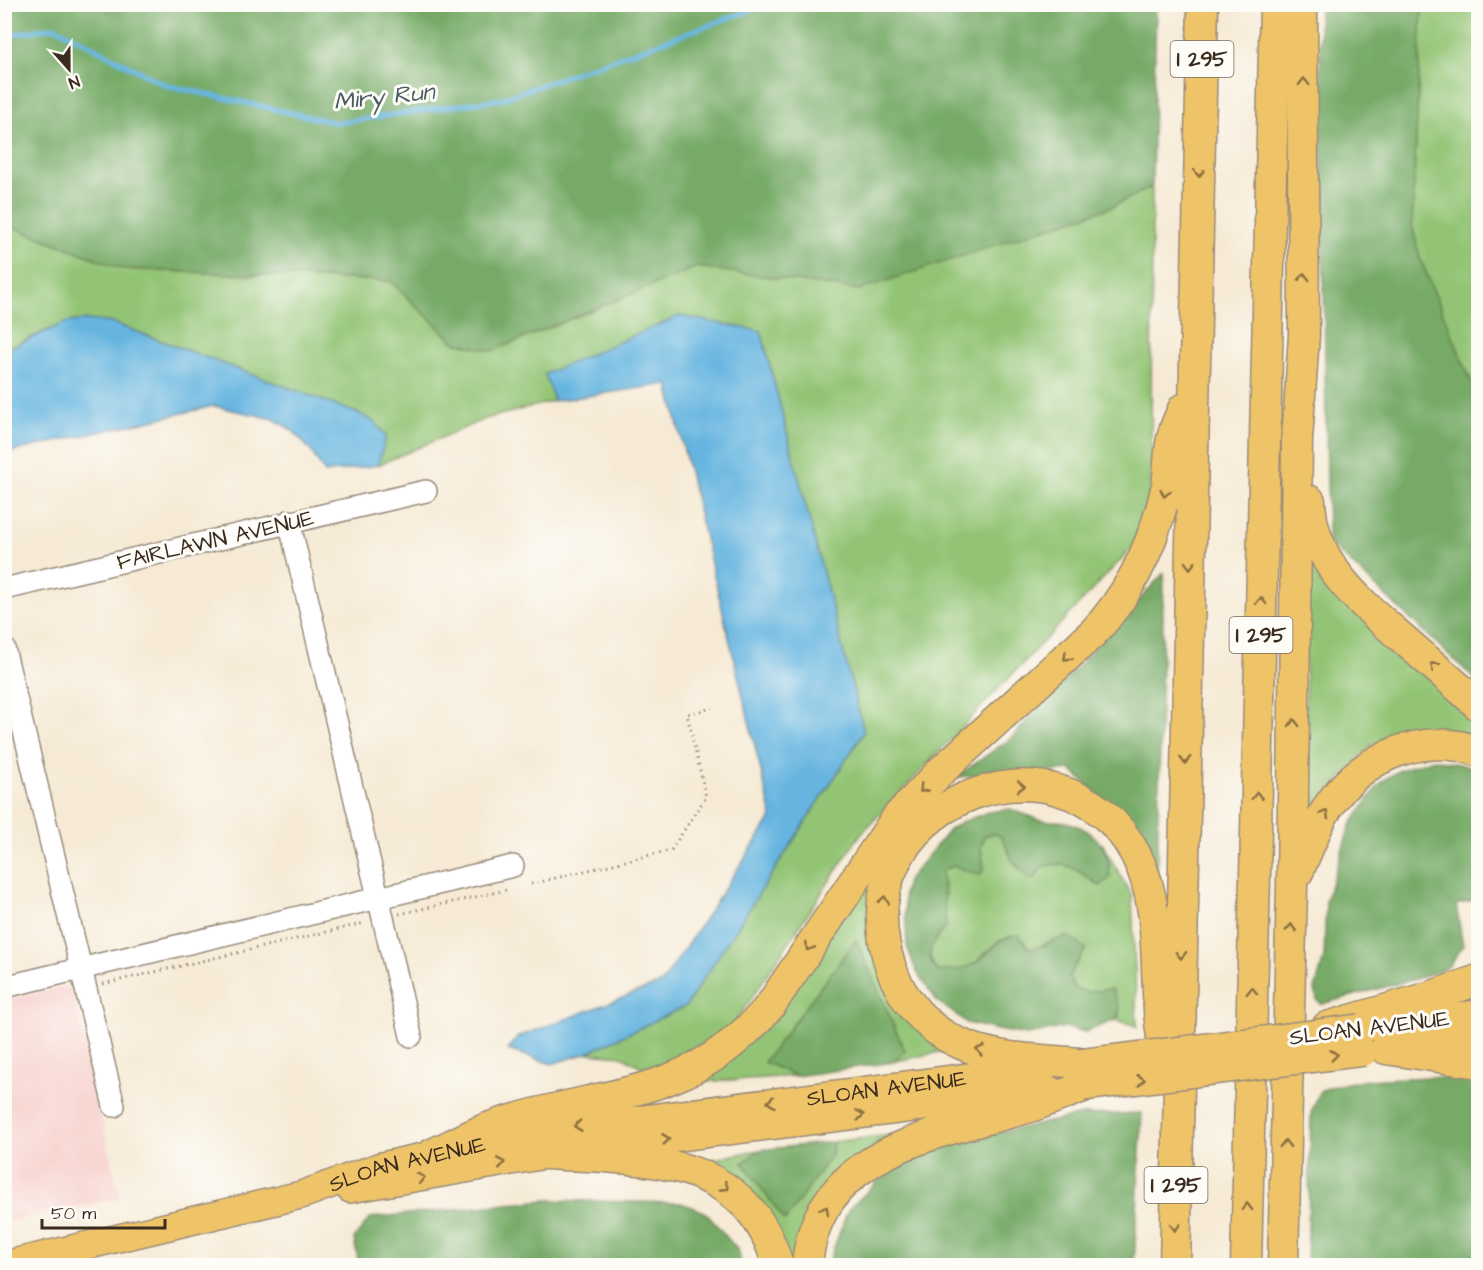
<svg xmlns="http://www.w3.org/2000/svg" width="1483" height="1270" font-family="'Architects Daughter',sans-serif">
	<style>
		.built { fill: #f7d0cc }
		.green { fill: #93c474; stroke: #677749; stroke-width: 1.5 }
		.forest { fill: #76aa66; stroke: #586a42; stroke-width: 1.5 }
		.water { fill: #66b5e0; stroke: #50707f; stroke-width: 1.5 }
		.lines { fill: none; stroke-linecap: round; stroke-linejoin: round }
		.stream { stroke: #66b5e0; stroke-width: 5 }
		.minor-casing { stroke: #988a7a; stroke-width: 24 }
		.major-casing { stroke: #988a7a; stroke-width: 30 }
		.highway-casing { stroke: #988a7a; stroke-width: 33 }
		.path { stroke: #988a7a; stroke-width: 3; stroke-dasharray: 1.5 4.5; stroke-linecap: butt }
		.minor { stroke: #fff; stroke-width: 21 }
		.major { stroke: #efc469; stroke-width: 27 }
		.highway { stroke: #efc469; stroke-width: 30 }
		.major-bridge-casing { stroke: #988a7a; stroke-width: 30; stroke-linecap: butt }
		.major-bridge { stroke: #efc469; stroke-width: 27 }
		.oneway { stroke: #8c6f40 }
		.labels { text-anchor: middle; stroke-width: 6; stroke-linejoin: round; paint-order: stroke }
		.shield { fill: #fdfcf7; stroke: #75695f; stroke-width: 1.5 }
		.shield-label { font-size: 21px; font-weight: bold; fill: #3b2a1e }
		.street-label { font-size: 22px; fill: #3b2a1e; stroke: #fdfcf7 }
		.water-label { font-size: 24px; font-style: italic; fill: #4a5b62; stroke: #fdfcf7 }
	</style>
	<rect width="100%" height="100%" fill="#fdfcf7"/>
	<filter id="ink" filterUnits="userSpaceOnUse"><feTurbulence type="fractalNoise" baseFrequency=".0167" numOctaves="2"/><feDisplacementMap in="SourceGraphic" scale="12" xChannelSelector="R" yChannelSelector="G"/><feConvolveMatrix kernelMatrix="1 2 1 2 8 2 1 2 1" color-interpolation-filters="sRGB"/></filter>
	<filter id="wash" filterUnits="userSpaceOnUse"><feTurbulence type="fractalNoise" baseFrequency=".008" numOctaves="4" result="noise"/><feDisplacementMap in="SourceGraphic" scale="24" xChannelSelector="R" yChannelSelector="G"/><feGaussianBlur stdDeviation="1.35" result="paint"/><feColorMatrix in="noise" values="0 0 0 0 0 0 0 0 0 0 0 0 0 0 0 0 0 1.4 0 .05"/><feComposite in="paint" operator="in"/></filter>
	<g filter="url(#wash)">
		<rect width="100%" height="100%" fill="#f6ead5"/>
		<polygon class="built" points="61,987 69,987 74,995 120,1198 5,1223 5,1000"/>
		<g class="green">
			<polygon points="1422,5 1478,5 1478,398 1420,258 1412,225"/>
			<path d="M1152,187L1151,490L1133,547L860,835L733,1026L652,1073L622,1056L587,1053L686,1006L864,732L761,331L546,374L554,401L485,419L378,465L386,436L376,423L362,415L113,323C63,317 48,330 5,350L4,224L123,269L390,281L454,342L492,351L697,267L859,289L1111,207Z"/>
			<polygon points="1306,554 1478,719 1478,736 1459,732 1373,743 1305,816"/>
			<path d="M996,834L1002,837L1012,860L1035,878L1042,867C1066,858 1081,873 1100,886L1110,864L1102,843L1132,896L1137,1026L1116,1020L1119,1016L1112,990L1087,992L1074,988L1054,939L1034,949L1028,948L1019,935L998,941L973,965L952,971H938C918,951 943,916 945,893C945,884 940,878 942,869L954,866L984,869L981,847L985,835Z"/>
			<polygon points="875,873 877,954 944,1051 893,1062 905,1051 765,1062 796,1076 687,1083"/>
			<polygon points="891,1135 804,1236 790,1265 699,1162 759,1150 743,1163 832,1154 833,1142"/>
		</g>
		<g class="forest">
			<polygon points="4,5 1156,5 1152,187 1111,207 859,290 697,267 492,351 454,342 390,281 123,269 5,224"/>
			<polygon points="1319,5 1422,5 1412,225 1420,258 1478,398 1478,682 1328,542"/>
			<polygon points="1164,573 1157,870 1135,830 1071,770 956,777 1011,738"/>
			<polygon points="1434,759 1478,768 1478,903 1474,900 1456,905 1463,946 1448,967 1426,976 1322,1004 1317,1000 1315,989 1324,958 1326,900 1350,826 1377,787 1387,778 1400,770"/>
			<path d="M1010,809C1019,812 1028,816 1037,819C1047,822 1059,820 1070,823C1098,832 1110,850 1110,878L1100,886C1081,873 1066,858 1042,867L1035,878L1029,879L1012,860L1002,837L996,834L985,835L981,847L984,869L980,875L954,866L942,870L946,928C933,940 922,956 938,971C950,971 961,970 971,965C990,956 996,936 1019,935L1028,948C1040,950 1055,939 1068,936L1086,949L1069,976L1074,988L1087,992L1112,989L1120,1009L1116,1020L1085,1032L1065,1027L1028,1035L1002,1031L967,1023L937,1001L916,971L907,946L904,893L907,881L950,829L962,822L988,812Z"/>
			<polygon points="856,940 905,1051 893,1062 796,1076 764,1062"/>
			<path d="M1429,1077L1478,1082V1265H1307L1311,1113L1320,1091C1353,1077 1394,1079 1429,1077Z"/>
			<polygon points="1142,1113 1134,1265 827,1266 848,1210 877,1182 923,1148 1082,1115"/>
			<polygon points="833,1142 832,1154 785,1221 743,1163 759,1150"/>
			<polygon points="546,1200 681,1203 705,1212 737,1249 742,1265 359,1265 354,1239 370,1218"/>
		</g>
		<g class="water">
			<polygon points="679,316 761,331 864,732 686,1006 587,1053 552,1064 508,1050 518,1037 662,983 772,817 668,384 554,401 545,374"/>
			<polygon points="88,320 113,323 362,415 376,423 386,437 378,465 325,473 311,451 293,431 274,419 214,406 5,453 5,350 67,322"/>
		</g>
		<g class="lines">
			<polyline class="stream" points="4,36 55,27 165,85 337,123 502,99 768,4"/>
		</g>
	</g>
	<g filter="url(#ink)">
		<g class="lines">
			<defs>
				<g id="minor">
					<polyline points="289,521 411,1036"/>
					<polyline points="4,589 426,491"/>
					<polyline points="4,648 114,1106"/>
					<polyline points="4,987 513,866"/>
				</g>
				<g id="major">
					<polyline points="1360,1028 1478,1014"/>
					<polyline points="1405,1047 1478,1038"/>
					<polyline points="350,1189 574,1150 1052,1091"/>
					<path id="s1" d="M4,1265L301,1195L378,1167L520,1135L1045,1067"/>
				</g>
				<g id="highway">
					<path d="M1310,501C1312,563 1358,600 1402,638C1427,660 1453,682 1478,705"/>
					<path d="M1298,872C1306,854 1313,835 1322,817C1353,761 1416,730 1478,751"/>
					<polyline points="1327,1027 1429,997 1478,980"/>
					<polyline points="1386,1049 1478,1063"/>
					<path d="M1079,1063C1040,1059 995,1060 959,1043C927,1029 902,1000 891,968C835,807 1061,713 1136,855C1167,915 1150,989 1165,1052"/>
					<path d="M432,1154C454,1144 476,1131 499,1124C606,1089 690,1101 770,1006L898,816L940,772L1093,633C1132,592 1155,540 1167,485C1170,469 1168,451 1173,435C1175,426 1180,417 1183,409"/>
					<path d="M546,1154C640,1160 747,1152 778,1266"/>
					<path d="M807,1266C816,1149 939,1134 1027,1108C1046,1102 1064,1094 1083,1087"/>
					<polyline points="1175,1266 1203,4"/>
					<polyline points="1246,1266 1275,4"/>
					<polyline points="1283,1266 1292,886 1297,440 1304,335 1302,4"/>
				</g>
			</defs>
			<use href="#minor" class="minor-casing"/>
			<use href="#major" class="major-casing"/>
			<use href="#highway" class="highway-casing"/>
			<g class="path">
				<polyline points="531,884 671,850 706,797 687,714 712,708"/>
				<polyline points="399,914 506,890"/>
				<polyline points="103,984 365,923"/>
			</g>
			<use href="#minor" class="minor"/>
			<use href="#major" class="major"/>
			<use href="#highway" class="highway"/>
			<defs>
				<g id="major-bridge">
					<polyline points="1079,1063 1360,1028"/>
					<polyline points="1083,1087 1364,1052"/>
				</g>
			</defs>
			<use href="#major-bridge" class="major-bridge-casing"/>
			<use href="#major-bridge" class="major-bridge"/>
		</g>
		<defs><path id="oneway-chevron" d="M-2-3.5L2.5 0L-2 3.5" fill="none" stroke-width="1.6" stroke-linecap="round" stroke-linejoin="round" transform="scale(1.5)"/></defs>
		<g class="oneway">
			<use href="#oneway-chevron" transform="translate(1304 82) rotate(-91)"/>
			<use href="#oneway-chevron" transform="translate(1199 173) rotate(91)"/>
			<use href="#oneway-chevron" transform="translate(1304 277) rotate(-90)"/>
			<use href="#oneway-chevron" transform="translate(1165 493) rotate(103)"/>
			<use href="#oneway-chevron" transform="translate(1190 565) rotate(91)"/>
			<use href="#oneway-chevron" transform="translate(1261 601) rotate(-89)"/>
			<use href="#oneway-chevron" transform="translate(1067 657) rotate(137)"/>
			<use href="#oneway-chevron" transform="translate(1434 666) rotate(-139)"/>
			<use href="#oneway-chevron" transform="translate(1294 723) rotate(-90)"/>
			<use href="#oneway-chevron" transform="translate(1185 760) rotate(91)"/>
			<use href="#oneway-chevron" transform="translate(1021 786) rotate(1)"/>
			<use href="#oneway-chevron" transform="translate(923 789) rotate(134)"/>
			<use href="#oneway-chevron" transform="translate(1257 796) rotate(-89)"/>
			<use href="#oneway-chevron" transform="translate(1325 814) rotate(-59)"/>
			<use href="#oneway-chevron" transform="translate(884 900) rotate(-81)"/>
			<use href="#oneway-chevron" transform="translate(1291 928) rotate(-88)"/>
			<use href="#oneway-chevron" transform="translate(809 947) rotate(123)"/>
			<use href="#oneway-chevron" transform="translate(1181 955) rotate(91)"/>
			<use href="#oneway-chevron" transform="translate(1252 991) rotate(-89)"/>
			<use href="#oneway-chevron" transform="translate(980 1050) rotate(-165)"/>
			<use href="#oneway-chevron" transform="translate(1334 1055) rotate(-7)"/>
			<use href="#oneway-chevron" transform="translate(1141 1080) rotate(-7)"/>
			<use href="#oneway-chevron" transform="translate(771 1102) rotate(173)"/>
			<use href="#oneway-chevron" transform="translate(860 1115) rotate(-7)"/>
			<use href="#oneway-chevron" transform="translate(578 1126) rotate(173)"/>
			<use href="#oneway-chevron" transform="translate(666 1139) rotate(-7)"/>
			<use href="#oneway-chevron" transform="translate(1285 1144) rotate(-89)"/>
			<use href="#oneway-chevron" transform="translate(501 1163) rotate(-11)"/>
			<use href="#oneway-chevron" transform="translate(421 1178) rotate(-11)"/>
			<use href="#oneway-chevron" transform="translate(725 1187) rotate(33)"/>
			<use href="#oneway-chevron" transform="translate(1247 1207) rotate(-89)"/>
			<use href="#oneway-chevron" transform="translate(825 1210) rotate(-58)"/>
			<use href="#oneway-chevron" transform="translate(1175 1227) rotate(91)"/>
		</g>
	</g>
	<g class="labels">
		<g class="shield">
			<rect x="1170.5" y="41" width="63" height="36" rx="4.5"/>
			<rect x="1229.5" y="617" width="63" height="36" rx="4.5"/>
			<rect x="1144.5" y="1167" width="63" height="36" rx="4.5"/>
		</g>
		<g class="shield-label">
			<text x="1202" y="66">I 295</text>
			<text x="1261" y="642">I 295</text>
			<text x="1176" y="1192">I 295</text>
		</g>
		<g class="street-label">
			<text transform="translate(215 539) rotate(-13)" y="8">FAIRLAWN AVENUE</text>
			<text transform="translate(1369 1027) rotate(-7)" y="8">SLOAN AVENUE</text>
			<text dy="8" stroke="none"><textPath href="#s1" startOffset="902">SLOAN AVENUE</textPath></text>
			<text dy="8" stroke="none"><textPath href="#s1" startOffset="416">SLOAN AVENUE</textPath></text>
		</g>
		<g class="water-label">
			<text transform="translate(384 96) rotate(-6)" y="8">Miry Run</text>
		</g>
	</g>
	<rect width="1483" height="1270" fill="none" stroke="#fdfcf7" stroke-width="24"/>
	<g transform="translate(69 69) rotate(159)" stroke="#fdfcf7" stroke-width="4.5" paint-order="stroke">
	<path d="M0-4.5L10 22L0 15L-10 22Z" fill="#3b2a1e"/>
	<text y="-9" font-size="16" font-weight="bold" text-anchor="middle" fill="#3b2a1e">N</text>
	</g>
	<path d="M42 1219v9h123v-9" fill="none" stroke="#3b2a1e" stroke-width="3"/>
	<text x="51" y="1219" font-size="18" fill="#3b2a1e" stroke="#fdfcf7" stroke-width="4.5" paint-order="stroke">50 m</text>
</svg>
